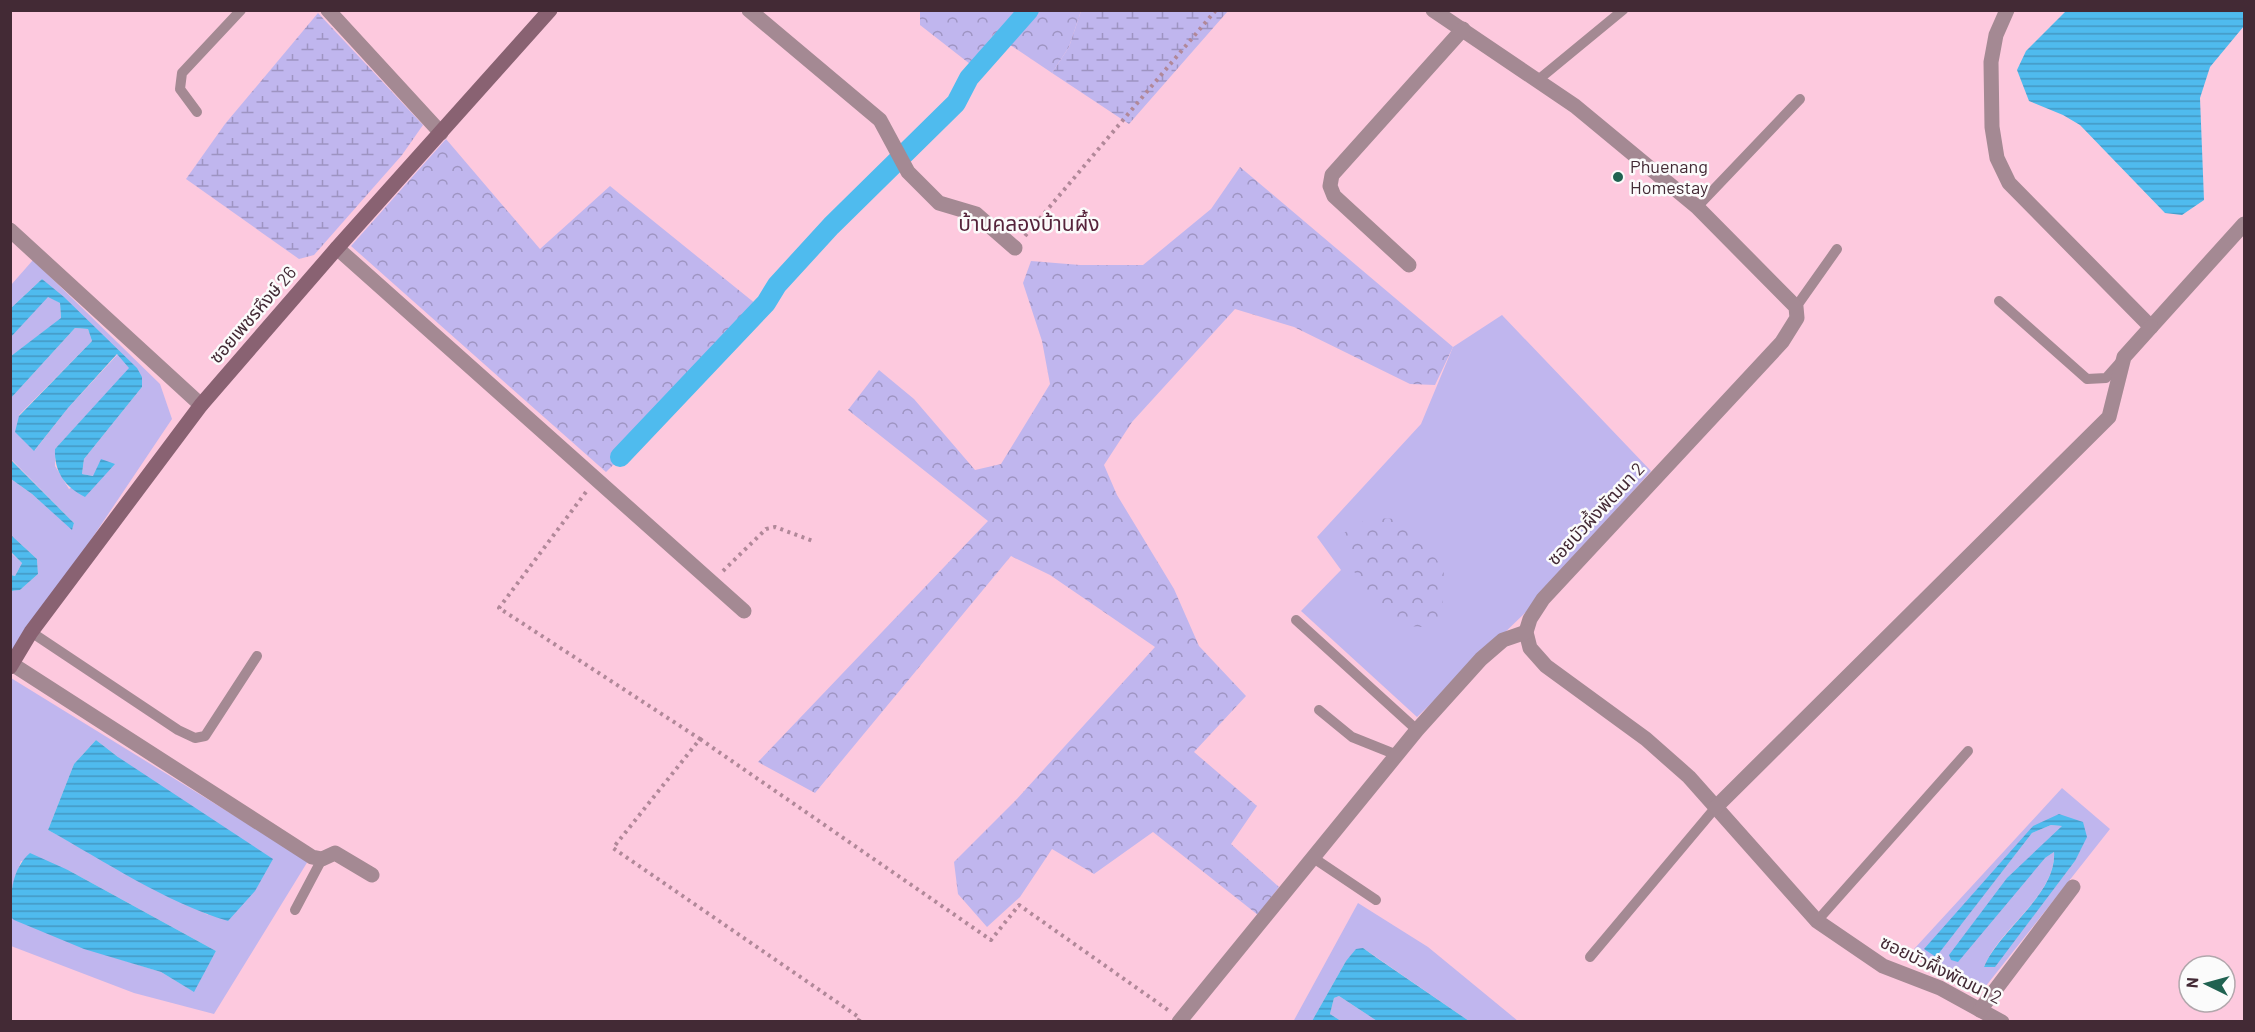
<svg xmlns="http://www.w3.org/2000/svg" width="2255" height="1032" font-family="Barlow,'Noto Sans Thai',sans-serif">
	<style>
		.grass { fill: #c0b6ee; fill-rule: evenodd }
		.forest { fill: url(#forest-crowns) }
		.wetland { fill: url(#wetland-marsh) }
		.water { fill: url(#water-rules) }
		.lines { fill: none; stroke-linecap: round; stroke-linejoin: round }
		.canal { stroke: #4fbbee; stroke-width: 20 }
		.path { stroke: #b18899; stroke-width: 4; stroke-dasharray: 3 4.5; stroke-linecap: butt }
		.lane { stroke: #a48993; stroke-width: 10 }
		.street { stroke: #a48993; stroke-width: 15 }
		.secondary { stroke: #896272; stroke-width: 15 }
		.poi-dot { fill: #206251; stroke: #fbfbfb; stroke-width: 2 }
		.labels { text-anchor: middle; stroke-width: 5; stroke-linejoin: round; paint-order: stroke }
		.poi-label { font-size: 18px; fill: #432a35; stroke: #fbfbfb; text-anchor: start }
		.street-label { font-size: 18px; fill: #432a35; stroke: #fbfbfb }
		.quarter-label { font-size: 21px; fill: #56233b; stroke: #fbfbfb }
	</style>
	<defs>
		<pattern id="forest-crowns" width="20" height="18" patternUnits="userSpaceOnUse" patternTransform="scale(1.5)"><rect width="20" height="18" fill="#c0b6ee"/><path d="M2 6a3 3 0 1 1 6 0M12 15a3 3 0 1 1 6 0" fill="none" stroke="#9e94c2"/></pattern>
		<pattern id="wetland-marsh" width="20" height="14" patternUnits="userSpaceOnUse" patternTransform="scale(1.5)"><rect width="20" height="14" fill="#c0b6ee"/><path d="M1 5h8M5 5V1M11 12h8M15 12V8" fill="none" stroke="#9e94c2"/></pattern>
		<pattern id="water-rules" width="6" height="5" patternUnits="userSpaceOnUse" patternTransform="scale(1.5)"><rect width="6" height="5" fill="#4fbbee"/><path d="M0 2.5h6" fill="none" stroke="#4398c2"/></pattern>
	</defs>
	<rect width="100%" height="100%" fill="#fdc9de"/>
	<g class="grass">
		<polygon points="33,260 160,384 172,419 11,659 11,591 20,590 38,574 37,559 11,535 11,479 32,494 72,529 74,523 11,459 11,398 75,328 88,329 92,341 19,415 35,450 68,408 118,354 130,368 55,449 55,466 69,489 93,476 82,474 84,459 142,387 142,377 42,279 11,308 11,285"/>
		<polygon points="48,296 60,303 61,319 11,356 11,337"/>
		<polygon points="1502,315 1651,471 1525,613 1417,717 1301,611 1341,570 1317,537 1421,424 1453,347"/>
		<polygon points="10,552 22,563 15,576 11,575"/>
		<path d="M11,678L308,861L214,1014L134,993L11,946V917L84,948L161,972L193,991L216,951L68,870L21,861L11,891ZM96,740L118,757L208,915L48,830L74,764Z"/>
		<path d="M2062,788L2110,829L1978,996L1914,949ZM2083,822L2075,861L1995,966L1984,967C1999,928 2056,896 2054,852L2045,858L2048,841L2063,826L2051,825L2032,833L1936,956L2033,826Z"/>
		<polygon points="1358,903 1428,947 1518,1021 1469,1021 1363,948 1346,961 1312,1021 1293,1022"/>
		<polygon points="1339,996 1377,1021 1341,1021 1330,1014 1334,998"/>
	</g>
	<g class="forest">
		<polygon points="920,11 1081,11 1069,47 1052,73 994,34 970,64 920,25"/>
		<polygon points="446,139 540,249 610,186 767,313 606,472 351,246"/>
		<polygon points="1240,167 1453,347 1435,385 1410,384 1294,327 1235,309 1132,422 1104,465 1117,495 1174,589 1199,646 1246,696 1194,752 1257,806 1231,844 1279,887 1258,915 1153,832 1094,874 1052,849 1020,897 987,927 958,894 954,862 1015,801 1155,647 1050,575 1011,556 815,793 758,762 988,521 848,410 879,370 914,399 975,470 1001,464 1050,384 1042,341 1023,283 1031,261 1080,265 1143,265 1211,209"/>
		<path d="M1369,518L1401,519L1444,568L1442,618L1423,627L1394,625C1369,596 1352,573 1337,537Z"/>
	</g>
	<g class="wetland">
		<polygon points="1081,11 1081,10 1228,11 1129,124 1052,73 1069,47"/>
		<polygon points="318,13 423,125 402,155 314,255 299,259 186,179 225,124"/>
	</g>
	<g class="water">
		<polygon points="2067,10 2244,11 2244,26 2210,67 2200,98 2204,200 2182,215 2165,213 2080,125 2063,115 2029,101 2017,70 2026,51"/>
		<path d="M42,279L64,297L137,368L142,377V387L84,459L82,474L93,476L101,459L115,464L85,497C65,487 54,472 55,449L129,368L117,354L68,408L34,451L15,432L19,416L92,341L88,329L75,328L11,398V356L61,318L60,303L48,297L11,337V308Z"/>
		<polygon points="10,459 74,523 72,530 32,494 11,479"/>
		<polygon points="11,535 37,559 38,574 20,590 11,591 11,575 15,576 22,563 11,552"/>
		<path d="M96,740L118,757L273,859L255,891L228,921C165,902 106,862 48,830L74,764Z"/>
		<path d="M2059,814L2083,822L2087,837L2075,861L1995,967H1984C1999,930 2057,894 2054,852L2045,858L1958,962L1951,960L1949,955L2007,878L2062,826L2051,825L2032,833L1936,957L1924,949L2033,826Z"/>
		<path d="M30,853L68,870L216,951L194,992L161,972L84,949L14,920L11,917C10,893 12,869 30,853Z"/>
		<polygon points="1363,948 1377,958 1469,1021 1377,1021 1339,996 1334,998 1330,1014 1341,1021 1312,1021 1346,961 1356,949"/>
	</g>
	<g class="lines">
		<polyline class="canal" points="620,457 766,303 777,285 831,226 956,103 969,78 1029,10"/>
		<g class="path">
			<polyline points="1025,236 1216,10"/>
			<polyline points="586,492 499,608 700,739 613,848 860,1018 858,1022"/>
			<polyline points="723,571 766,529 775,527 813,541"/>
			<polyline points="700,739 991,940 1019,905 1168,1010"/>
		</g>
		<g class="lane">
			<polyline points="1538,80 1623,10"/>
			<polyline points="197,112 180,89 182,73 241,10"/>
			<polyline points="1697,207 1800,99"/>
			<polyline points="1999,301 2087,379 2106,378 2122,360"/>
			<polyline points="1796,307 1837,249"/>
			<polyline points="1296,620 1417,730"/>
			<polyline points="31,632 178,730 195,738 205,736 257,656"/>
			<polyline points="1319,710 1352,737 1397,755"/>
			<polyline points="1312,857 1376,900"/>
			<polyline points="295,910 322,859"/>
			<polyline points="1817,921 1968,751"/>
			<polyline points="1590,957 1716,807"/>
		</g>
		<g class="street">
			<polyline points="328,10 441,133"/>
			<polyline points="749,10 880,120 908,172 939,203 976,214 1015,248"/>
			<polyline points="1433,10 1575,106 1697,207 1796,307 1797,318 1782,342 1543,599 1530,619 1526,632 1530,648 1546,666 1646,739 1689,777 1817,921 1883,966 1940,988 2002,1022"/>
			<polyline points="2007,10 1996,35 1991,62 1992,127 1997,158 2009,183 2151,327 2244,224"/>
			<polyline points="10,230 201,405"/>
			<polyline points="337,248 744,611"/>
			<polyline points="1409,265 1334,196 1330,186 1332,175 1463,29"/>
			<polyline points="12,664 312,857 322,859 335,853 372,875"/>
			<polyline points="1716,807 2109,417 2124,357 2151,327"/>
			<polyline points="1980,1010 2073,887"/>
			<polyline points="1179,1022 1417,730 1481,659 1503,640 1526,632"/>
		</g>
		<polyline class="secondary" points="10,667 31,632 201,405 337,248 550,10"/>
	</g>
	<circle class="poi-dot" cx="1618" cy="177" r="6"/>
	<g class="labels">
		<g class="poi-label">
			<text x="1630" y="173">Phuenang<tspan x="1630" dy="21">Homestay</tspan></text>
		</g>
		<g class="street-label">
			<text transform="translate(253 315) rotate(-49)" y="6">ซอยเพชรหึงษ์ 26</text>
			<text transform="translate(1596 514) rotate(-47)" y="6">ซอยบัวผึ้งพัฒนา 2</text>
			<text transform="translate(1941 970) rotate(26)" y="6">ซอยบัวผึ้งพัฒนา 2</text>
		</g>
		<g class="quarter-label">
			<text x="1029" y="231">บ้านคลองบ้านผึ้ง</text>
		</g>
	</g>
	<rect width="2255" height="1032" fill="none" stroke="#432a35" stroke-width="24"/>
	<g transform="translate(2207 984) rotate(275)"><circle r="28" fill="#fbfbfb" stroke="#b1a7ac" stroke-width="1.5"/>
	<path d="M0-4.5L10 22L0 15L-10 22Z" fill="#206251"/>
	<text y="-9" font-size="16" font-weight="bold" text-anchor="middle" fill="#432a35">N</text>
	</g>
</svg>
